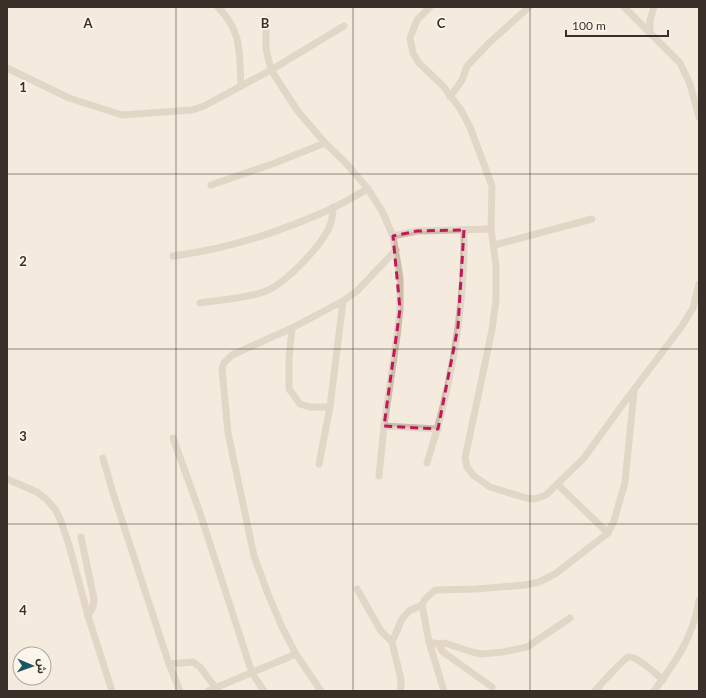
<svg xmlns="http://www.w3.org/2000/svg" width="706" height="698" font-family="Lato,'Noto Sans Arabic',sans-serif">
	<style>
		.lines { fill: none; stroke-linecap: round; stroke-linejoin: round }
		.minor { stroke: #cdbca8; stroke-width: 7 }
		.marked { fill: none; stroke: #c2185b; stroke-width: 3; stroke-dasharray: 8 5; stroke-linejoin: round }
		.grid { fill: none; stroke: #3a3029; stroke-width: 1; stroke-opacity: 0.55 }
		.grid-label { font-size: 13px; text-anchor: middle; font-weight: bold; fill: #3a3029; stroke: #fbf5eb; stroke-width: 3.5; stroke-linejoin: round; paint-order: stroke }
	</style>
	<rect width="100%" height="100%" fill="#f4ebde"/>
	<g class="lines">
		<g class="minor">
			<path d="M218,7C243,33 239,53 241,86"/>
			<polyline points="430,7 417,20 410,38 413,53 419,63 443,86 461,110 470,127 492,186 491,229 496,266 496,300 492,330 465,458 467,467 473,475 490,487 526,498 535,499 546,495 584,458 620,408 682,326 693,308 699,284"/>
			<polyline points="624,7 680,63 690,84 699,117"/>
			<polyline points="266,19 266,49 271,70 297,110 325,143 345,162 368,189 382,211 393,236 400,278 400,309 397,336 384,426 379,476"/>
			<polyline points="650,33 650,20 654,7"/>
			<polyline points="7,68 69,98 122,115 192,110 204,106 271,70 344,26"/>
			<polyline points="450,97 462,80 467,66 489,43 529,7"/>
			<polyline points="211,185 275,163 325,143"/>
			<polyline points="393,236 417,231 491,229"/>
			<polyline points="494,245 592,219"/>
			<path d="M173,256C227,249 283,231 333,208C345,202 356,195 368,189"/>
			<path d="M200,303C219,300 249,298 266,291C286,283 320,247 329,228C332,221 333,215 333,207"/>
			<polyline points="292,328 289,358 289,389 300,404 310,407 330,407"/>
			<polyline points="384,426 438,429"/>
			<polyline points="173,438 199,510 252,673 264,691"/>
			<polyline points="103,458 113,493 169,664 180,691"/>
			<path d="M427,463C451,388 465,309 464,230"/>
			<polyline points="319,464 330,407 343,301"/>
			<polyline points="7,479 37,492 46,499 55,509 61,521 69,545 88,616 112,691"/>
			<polyline points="558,485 608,533"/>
			<polyline points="81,537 94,599 93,607 88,616"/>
			<polyline points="357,589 381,631 392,642"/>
			<polyline points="422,605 425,599 435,590 476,589 525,585 539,582 555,574 608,533 614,521 625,482 634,391"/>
			<polyline points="429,642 438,644 445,643 472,652 481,654 503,652 527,647 570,618"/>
			<polyline points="438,644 443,652 492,687"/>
			<polyline points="169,664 193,662 200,667 218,691"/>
			<polyline points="208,691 296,654"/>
			<polyline points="321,691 296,654 282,627 268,594 254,556 228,433 222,369 224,363 232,355 292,328 343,301 357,291 396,250"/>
			<polyline points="400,691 401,686 401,680 392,642 402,619 409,611 422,605 429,642 444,691"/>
			<path d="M595,691C599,686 625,658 628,657C636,655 657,675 663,680"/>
			<path d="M654,691C676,661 693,638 699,600"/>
		</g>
	</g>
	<path d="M0 0H706V698H0ZM464,230L458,327L438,429L384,426L400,309L393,236L417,231Z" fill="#f4ebde" fill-opacity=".55" fill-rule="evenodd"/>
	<path class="marked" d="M464,230L458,327L438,429L384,426L400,309L393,236L417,231Z"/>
	<path class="grid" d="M176,7V691M353,7V691M530,7V691M7,174H699M7,349H699M7,524H699"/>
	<g class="grid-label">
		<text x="88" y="28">A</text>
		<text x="265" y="28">B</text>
		<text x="441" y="28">C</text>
		<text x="23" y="92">1</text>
		<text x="23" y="266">2</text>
		<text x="23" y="441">3</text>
		<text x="23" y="615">4</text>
	</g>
	<rect width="706" height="698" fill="none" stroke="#3a3029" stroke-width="16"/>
	<g transform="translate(32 666) rotate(92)"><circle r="19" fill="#fbf5eb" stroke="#aea69d"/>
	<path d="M0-3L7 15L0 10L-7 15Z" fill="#1b555f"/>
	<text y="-6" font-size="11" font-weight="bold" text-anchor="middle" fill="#3a3029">ش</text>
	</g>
	<path d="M566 30v6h102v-6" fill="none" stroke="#3a3029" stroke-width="2"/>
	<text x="572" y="30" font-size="12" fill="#3a3029" stroke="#fbf5eb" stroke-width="3" paint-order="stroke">100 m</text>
</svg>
